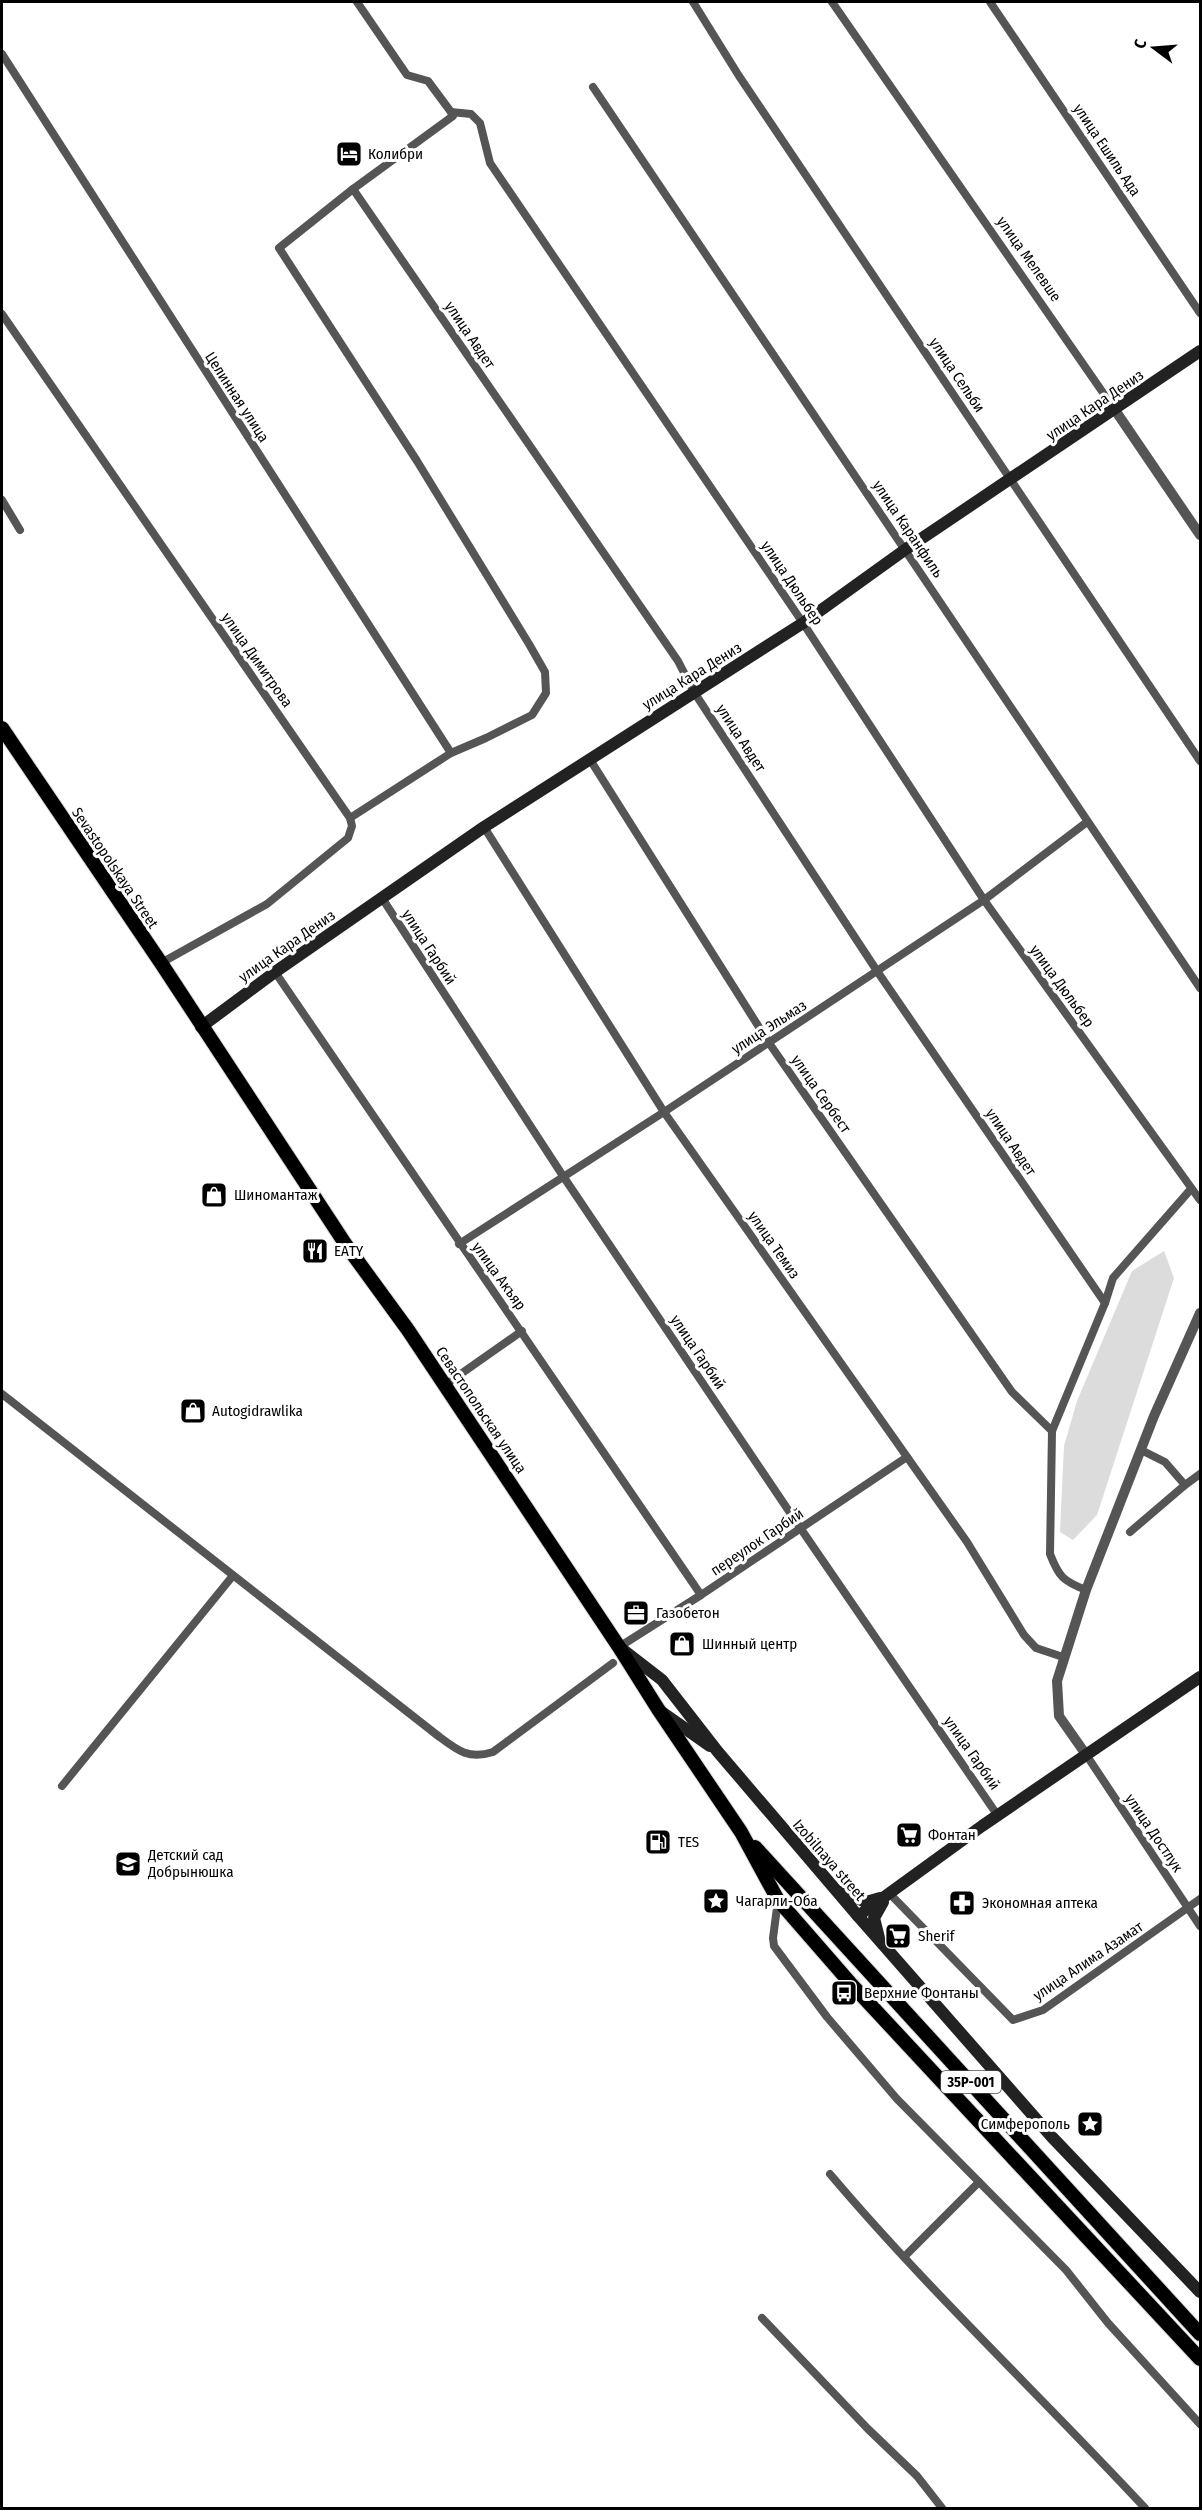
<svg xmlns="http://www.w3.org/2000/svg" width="1202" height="2510" font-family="'Fira Sans Condensed',sans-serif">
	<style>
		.green { fill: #dcdcdc }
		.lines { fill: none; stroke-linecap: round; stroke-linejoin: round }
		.primary-casing { stroke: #dbdbdb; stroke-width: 16 }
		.minor { stroke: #555; stroke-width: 8 }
		.tertiary { stroke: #555; stroke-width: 10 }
		.secondary { stroke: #222; stroke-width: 12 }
		.primary { stroke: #000; stroke-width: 14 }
		.labels { text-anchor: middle; stroke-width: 6; stroke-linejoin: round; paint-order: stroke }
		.shield { fill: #fff; stroke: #4c4c4c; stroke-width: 1.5 }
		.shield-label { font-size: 14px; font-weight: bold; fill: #000 }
		.street-label { font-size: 15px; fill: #000; stroke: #fff }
		.poi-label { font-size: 15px; fill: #000; stroke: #fff; text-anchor: start }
	</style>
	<rect width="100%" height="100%" fill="#fff"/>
	<polygon class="green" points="1164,1251 1174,1278 1097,1515 1073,1540 1060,1532 1064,1446 1077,1401 1132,1271"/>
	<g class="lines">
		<defs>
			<g id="primary">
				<polyline points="2,728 161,963 346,1245 408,1330 619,1647 658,1709 741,1832 778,1900 852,1985 1200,2359"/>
				<polyline points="755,1847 1200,2334"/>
			</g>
		</defs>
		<use href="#primary" class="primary-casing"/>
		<g class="minor">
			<polyline points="357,2 407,75 428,81 451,112 471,114 480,123 490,163 803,623 984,900 1200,1200"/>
			<polyline points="693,2 739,76 1200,761"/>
			<polyline points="832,2 1115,410"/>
			<polyline points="990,2 1200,313"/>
			<polyline points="2,54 451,753"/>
			<polyline points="593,87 1200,988"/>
			<polyline points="353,189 678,661 694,692 877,971 1105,1303"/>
			<polyline points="2,314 350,818 352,826 348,838 267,904 161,963"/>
			<polyline points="2,500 20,530"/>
			<polyline points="589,758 769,1043 1012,1392 1052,1431"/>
			<polyline points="350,818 451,753 486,738 532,715 546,693 545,672 529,644 417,461 279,248 353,189 453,116 451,112"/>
			<polyline points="484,827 664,1112 967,1542 1024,1635 1036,1648 1063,1657"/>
			<polyline points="382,898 563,1176 801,1529 998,1816"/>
			<polyline points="275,972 701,1595"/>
			<polyline points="459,1244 664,1112 984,900 1087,822"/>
			<polyline points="445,1385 522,1331"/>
			<path d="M2,1394L437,1735C457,1750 468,1760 493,1752L613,1663"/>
			<polyline points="1141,1450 1165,1462 1185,1485"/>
			<polyline points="1130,1532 1185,1485 1200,1474"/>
			<path d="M1086,1590C1063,1581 1059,1577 1050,1554L1052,1431L1105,1303L1113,1278L1191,1189"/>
			<polyline points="619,1647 701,1595 907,1457"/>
			<polyline points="1087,1756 1200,1926"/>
			<polyline points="62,1786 231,1578"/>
			<polyline points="890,1894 1013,2020 1043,2010 1200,1899"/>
			<polyline points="778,1900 773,1938 774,1946 827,2017 897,2099 1066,2270 1108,2323 1200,2424"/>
			<path d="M830,2174C929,2291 1041,2396 1145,2508"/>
			<polyline points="904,2257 979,2182"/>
			<polyline points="762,2318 868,2429 917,2476 942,2508"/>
		</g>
		<g class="tertiary">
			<polyline points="1115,410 1200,535"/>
			<polyline points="1087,1756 1059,1716 1057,1681 1086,1590 1154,1416 1200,1313"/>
		</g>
		<g class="secondary">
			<polyline points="201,1027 275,972 484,827 803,623 906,549 1200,351"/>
			<polyline points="622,1649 662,1680 718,1752 858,1916 982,1826 1200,1677"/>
			<polyline points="663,1713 710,1746"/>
			<polyline points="841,1892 866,1902 880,1898"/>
			<polyline points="858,1916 1051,2136 1200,2292"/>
			<polyline points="879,1938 874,1918 883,1902"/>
		</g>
		<use href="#primary" class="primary"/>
	</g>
	<defs>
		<symbol id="hotel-square" viewBox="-11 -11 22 22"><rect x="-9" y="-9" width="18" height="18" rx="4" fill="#000" stroke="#fff"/><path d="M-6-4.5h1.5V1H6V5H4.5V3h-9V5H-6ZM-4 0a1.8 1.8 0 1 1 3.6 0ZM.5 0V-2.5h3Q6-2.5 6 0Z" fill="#fff"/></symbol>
		<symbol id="shop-square" viewBox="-11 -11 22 22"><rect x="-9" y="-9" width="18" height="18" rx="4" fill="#000" stroke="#fff"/><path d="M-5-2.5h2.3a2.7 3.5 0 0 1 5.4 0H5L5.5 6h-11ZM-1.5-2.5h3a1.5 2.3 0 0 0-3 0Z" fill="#fff"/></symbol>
		<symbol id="restaurant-square" viewBox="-11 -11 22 22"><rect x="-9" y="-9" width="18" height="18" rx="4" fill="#000" stroke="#fff"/><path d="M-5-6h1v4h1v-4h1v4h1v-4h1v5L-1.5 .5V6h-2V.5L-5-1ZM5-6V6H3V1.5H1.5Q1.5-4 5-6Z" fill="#fff"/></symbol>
		<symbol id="office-square" viewBox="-11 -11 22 22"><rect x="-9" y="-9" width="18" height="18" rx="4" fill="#000" stroke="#fff"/><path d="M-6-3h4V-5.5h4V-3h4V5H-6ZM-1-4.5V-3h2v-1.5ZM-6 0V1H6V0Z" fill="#fff"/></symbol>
		<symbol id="supermarket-square" viewBox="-11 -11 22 22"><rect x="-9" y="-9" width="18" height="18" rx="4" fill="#000" stroke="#fff"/><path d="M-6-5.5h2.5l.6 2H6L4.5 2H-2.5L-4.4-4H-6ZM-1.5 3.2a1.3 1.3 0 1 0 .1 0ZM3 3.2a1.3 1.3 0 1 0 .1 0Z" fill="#fff"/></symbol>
		<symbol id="fuel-square" viewBox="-11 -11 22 22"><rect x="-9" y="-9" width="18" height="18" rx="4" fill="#000" stroke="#fff"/><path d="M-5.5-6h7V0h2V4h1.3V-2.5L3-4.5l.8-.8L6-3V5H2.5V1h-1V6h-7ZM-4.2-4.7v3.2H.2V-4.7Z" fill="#fff"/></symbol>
		<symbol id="school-square" viewBox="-11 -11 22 22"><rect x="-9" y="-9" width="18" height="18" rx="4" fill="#000" stroke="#fff"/><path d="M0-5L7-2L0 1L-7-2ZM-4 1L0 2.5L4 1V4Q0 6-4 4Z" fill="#fff"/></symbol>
		<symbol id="sight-square" viewBox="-11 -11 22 22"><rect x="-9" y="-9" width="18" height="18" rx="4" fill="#000" stroke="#fff"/><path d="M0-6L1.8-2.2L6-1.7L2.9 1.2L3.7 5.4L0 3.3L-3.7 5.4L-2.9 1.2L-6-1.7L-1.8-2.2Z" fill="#fff"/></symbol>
		<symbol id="pharmacy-square" viewBox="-11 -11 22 22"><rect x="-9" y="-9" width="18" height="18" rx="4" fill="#000" stroke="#fff"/><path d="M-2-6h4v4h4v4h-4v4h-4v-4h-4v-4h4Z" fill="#fff"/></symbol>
		<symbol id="bus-square" viewBox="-11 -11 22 22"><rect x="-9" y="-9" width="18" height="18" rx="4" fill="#000" stroke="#fff"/><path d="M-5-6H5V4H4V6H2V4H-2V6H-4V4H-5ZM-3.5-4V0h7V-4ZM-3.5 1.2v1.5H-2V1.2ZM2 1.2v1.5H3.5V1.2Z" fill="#fff"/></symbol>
	</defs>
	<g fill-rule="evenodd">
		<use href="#hotel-square" x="334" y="139" width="30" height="30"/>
		<use href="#shop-square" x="199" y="1180" width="30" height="30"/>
		<use href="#restaurant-square" x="300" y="1236" width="30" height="30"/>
		<use href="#shop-square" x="178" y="1396" width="30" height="30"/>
		<use href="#office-square" x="621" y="1598" width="30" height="30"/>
		<use href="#shop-square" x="667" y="1629" width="30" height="30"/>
		<use href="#supermarket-square" x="894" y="1820" width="30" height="30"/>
		<use href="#fuel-square" x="643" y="1827" width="30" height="30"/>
		<use href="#school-square" x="113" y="1849" width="30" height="30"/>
		<use href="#sight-square" x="701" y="1886" width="30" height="30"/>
		<use href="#pharmacy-square" x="947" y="1888" width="30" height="30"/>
		<use href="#supermarket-square" x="883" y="1921" width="30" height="30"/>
		<use href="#bus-square" x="829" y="1978" width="30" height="30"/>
		<use href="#sight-square" x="1075" y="2109" width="30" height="30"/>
	</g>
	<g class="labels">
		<rect class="shield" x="941" y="2071" width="60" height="22" rx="4.5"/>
		<g class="shield-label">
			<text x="971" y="2087">35Р-001</text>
		</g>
		<g class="street-label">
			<text transform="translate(1107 150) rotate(56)" y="5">улица Ешиль Ада</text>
			<text transform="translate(1029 259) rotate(55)" y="5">улица Мелевше</text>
			<text transform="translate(470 335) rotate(56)" y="5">улица Авдет</text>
			<text transform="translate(957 375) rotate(56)" y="5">улица Сельби</text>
			<text transform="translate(237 397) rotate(57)" y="5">Целинная улица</text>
			<text transform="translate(1095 405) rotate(-34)" y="5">улица Кара Дениз</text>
			<text transform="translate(908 529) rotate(56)" y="5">улица Каранфиль</text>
			<text transform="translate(792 583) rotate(56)" y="5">улица Дюльбер</text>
			<text transform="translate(257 660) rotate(55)" y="5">улица Димитрова</text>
			<text transform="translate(692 676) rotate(-32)" y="5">улица Кара Дениз</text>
			<text transform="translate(741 738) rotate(57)" y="5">улица Авдет</text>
			<text transform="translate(115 868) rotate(56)" y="5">Sevastopolskaya Street</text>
			<text transform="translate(287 946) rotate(-35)" y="5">улица Кара Дениз</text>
			<text transform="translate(429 947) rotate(57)" y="5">улица Гарбий</text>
			<text transform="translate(1062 986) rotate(54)" y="5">улица Дюльбер</text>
			<text transform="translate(769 1027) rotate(-33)" y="5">улица Эльмаз</text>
			<text transform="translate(821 1094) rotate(55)" y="5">улица Сербест</text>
			<text transform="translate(1011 1142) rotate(56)" y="5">улица Авдет</text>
			<text transform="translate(774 1245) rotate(55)" y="5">улица Темиз</text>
			<text transform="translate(499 1276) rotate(54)" y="5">улица Акъяр</text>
			<text transform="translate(698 1352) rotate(56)" y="5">улица Гарбий</text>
			<text transform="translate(481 1410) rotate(56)" y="5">Севастопольская улица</text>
			<text transform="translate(757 1542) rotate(-34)" y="5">переулок Гарбий</text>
			<text transform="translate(972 1753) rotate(55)" y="5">улица Гарбий</text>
			<text transform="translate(1154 1833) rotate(56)" y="5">улица Достлук</text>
			<text transform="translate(829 1860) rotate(49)" y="5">Izobilnaya street</text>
			<text transform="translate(1088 1961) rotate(-34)" y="5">улица Алима Азамат</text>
		</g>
		<g class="poi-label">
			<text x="368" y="159">Колибри</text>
			<text x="234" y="1200">Шиномантаж</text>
			<text x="334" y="1256">EАTY</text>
			<text x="212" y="1416">Autogidrawlika</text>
			<text x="656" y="1618">Газобетон</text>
			<text x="702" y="1649">Шинный центр</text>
			<text x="928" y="1840">Фонтан</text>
			<text x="678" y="1847">TES</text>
			<text x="148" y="1860">Детский сад<tspan x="148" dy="17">Добрынюшка</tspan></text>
			<text x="736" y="1906">Чагарли-Оба</text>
			<text x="982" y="1908">Экономная аптека</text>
			<text x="918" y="1941">Sherif</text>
			<text x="864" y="1998">Верхние Фонтаны</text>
			<text x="1070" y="2129" text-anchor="end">Симферополь</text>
		</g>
	</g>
	<rect width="1202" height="2510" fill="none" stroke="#000000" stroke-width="6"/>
	<g transform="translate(1154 48) rotate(286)" stroke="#ffffff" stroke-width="4.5" paint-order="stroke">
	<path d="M0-4.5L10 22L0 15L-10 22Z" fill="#000000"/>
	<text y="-9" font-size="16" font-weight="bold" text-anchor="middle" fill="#000000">С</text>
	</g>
</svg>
